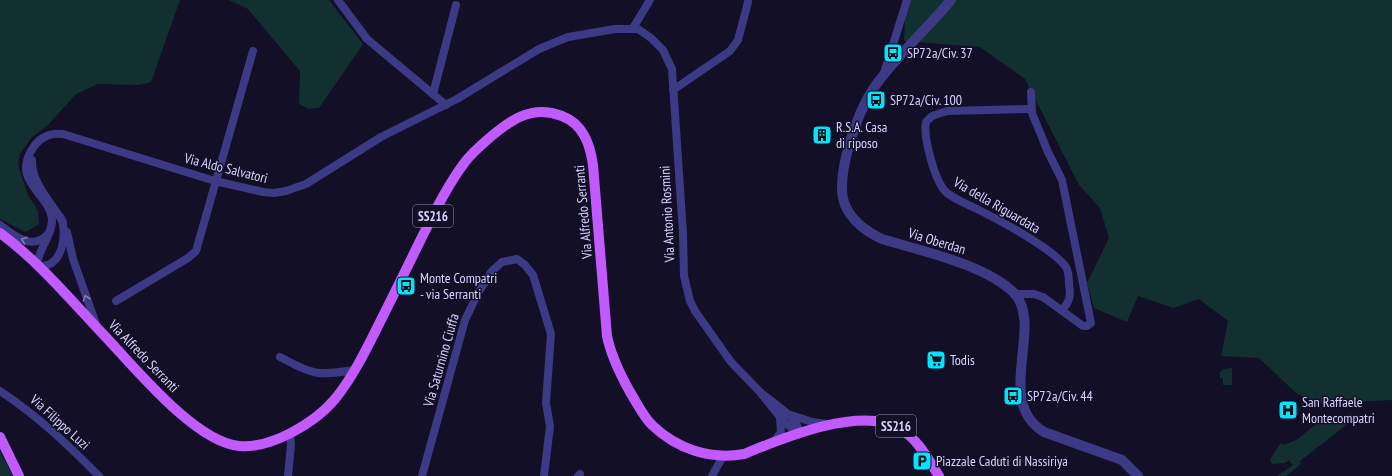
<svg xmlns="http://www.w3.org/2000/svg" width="1392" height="476" font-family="'PT Sans Narrow',sans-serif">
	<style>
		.green { fill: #12302f }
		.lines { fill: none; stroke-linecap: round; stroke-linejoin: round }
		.minor { stroke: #3d3a85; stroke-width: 8 }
		.tertiary { stroke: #3d3a85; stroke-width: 10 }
		.primary { stroke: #c25bff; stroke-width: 10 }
		.oneway { stroke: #837fbc }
		.labels { text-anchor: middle; stroke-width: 3; stroke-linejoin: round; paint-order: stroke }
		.shield { fill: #130f26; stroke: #9e99be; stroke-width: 1 }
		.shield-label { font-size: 13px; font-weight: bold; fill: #d9d4ff }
		.poi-label { font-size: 14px; fill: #d9d4ff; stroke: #130f26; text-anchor: start }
		.street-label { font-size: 14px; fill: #d9d4ff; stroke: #130f26 }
	</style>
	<rect width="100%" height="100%" fill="#130f26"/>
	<g class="green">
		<polygon points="0,0 180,0 151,82 139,85 98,84 76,94 47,126 32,137 20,154 18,165 28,195 38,211 39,224 26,232 0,219"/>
		<polygon points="229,0 329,0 363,44 319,108 309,109 299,104 300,71 248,9"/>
		<polygon points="906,0 1392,0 1392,400 1314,404 1295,392 1259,358 1221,356 1228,321 1199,299 1173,308 1138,296 1127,322 1094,308 1087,283 1109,238 1100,208 1079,185 1025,79 980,47 904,41"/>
		<polygon points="1232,368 1232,385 1223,385 1223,378 1220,378 1220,372 1224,369"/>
		<polygon points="1352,414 1354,419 1300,461 1301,464 1286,476 1277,476 1293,465 1289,460 1285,463 1272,464 1270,459 1281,443 1284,445 1296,440 1319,422 1323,422 1337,416"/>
		<polygon points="0,451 13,476 0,476"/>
	</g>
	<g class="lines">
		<g class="minor">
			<polyline points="338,0 367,39 446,105"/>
			<polyline points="633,28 650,0"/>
			<polyline points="884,73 907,0"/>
			<polyline points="673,90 730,51 738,40 748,2"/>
			<polyline points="433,94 456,5"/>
			<path d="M1031,109L947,111L932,116L926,122C923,137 935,183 947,193C956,200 967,204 977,209C999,220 1052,248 1066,267C1069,272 1069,279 1069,285C1071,296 1070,301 1062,310"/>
			<path d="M32,160C31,183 52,203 63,222"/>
			<path d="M61,218C68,234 62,271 37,265C38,250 53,234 52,219C50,193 8,181 35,145C42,136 52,133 63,134L215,181L263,192L274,193L286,191L306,184L381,137L457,99L539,49L568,37L615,29H638L651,38L663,50L672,69L683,233L684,276L690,301L695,311L731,362L760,392L784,422L799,434C802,420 770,401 760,392"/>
			<path d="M0,225C14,235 31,251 47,235"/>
			<polyline points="67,232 73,259 96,324"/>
			<polyline points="1014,294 1034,294 1043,297 1083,326 1087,326 1091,323 1062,180 1048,152 1032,113 1031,92"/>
			<polyline points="116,301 188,258 196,251 253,51"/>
			<path d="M280,357C314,375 316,376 355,370"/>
			<path d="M0,391C37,415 68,445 99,476"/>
			<polyline points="791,415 812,422 826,424"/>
			<polyline points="773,443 781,432 780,418"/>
			<polyline points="288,476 291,445 290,433"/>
			<polyline points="422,476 465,320 478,293 492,271 502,262 517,259 525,265 533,275 551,334 546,403 550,426 544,476"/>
			<polyline points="578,476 580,474"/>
			<polyline points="712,476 723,456"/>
		</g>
		<path class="tertiary" d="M951,0C926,30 895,57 873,89C857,114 834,177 845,205C852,221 867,232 882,239C921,251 985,264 1014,293C1045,326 993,401 1044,432L1122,460L1138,476"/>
		<g class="primary">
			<path d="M0,233C36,259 71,300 101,332C132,364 194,442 239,446C271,449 315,423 335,399C352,378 364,354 376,330C391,300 406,270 421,239C434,213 447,186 465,162C471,154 479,147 487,140C509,121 531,104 562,116C583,124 590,144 593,165L607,336C611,356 620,374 630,392C637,403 643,416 652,425C677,449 710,460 744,454C783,438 862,405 900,429C918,439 928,459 939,476"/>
			<polyline points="0,437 19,476"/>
		</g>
	</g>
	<defs><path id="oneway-chevron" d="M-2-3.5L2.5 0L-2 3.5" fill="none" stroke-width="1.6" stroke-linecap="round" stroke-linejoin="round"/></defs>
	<g class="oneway">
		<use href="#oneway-chevron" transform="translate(24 240) rotate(-158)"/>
		<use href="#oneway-chevron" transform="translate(86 298) rotate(-109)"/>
	</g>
	<defs>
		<symbol id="bus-square" viewBox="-11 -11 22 22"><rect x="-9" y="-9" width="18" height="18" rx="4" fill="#00e5ff" stroke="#130f26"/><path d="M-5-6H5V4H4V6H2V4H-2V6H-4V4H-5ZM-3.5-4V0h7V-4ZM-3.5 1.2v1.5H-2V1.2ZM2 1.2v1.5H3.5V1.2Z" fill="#111"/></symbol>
		<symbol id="building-square" viewBox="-11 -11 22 22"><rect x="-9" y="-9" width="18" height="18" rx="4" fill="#00e5ff" stroke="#130f26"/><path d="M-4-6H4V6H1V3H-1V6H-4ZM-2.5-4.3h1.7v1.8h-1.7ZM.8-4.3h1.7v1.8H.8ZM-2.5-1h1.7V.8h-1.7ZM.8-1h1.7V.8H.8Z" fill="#111"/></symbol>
		<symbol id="supermarket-square" viewBox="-11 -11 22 22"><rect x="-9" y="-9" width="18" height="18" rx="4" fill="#00e5ff" stroke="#130f26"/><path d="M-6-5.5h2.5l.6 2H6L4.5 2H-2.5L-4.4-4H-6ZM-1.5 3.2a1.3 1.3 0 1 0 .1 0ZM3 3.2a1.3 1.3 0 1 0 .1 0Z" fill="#111"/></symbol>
		<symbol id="hospital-square" viewBox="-11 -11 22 22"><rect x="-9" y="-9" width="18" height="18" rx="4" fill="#00e5ff" stroke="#130f26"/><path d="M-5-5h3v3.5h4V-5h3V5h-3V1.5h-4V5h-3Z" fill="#111"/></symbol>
		<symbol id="parking-square" viewBox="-11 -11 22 22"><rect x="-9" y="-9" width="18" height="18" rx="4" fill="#00e5ff" stroke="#130f26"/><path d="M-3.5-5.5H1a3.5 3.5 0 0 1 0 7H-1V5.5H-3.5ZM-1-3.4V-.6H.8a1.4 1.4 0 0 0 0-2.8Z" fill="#111"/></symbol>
	</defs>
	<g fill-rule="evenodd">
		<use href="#bus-square" x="882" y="42" width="22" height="22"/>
		<use href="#bus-square" x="865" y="89" width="22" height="22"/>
		<use href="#building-square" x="811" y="124" width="22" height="22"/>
		<use href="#bus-square" x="395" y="275" width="22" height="22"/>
		<use href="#supermarket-square" x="925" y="349" width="22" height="22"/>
		<use href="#bus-square" x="1002" y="385" width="22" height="22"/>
		<use href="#hospital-square" x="1277" y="399" width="22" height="22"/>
		<use href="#parking-square" x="911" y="450" width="22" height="22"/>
	</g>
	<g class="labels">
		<g class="shield">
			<rect x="413" y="205" width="40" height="22" rx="3"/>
			<rect x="876" y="415" width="40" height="22" rx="3"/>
		</g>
		<g class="shield-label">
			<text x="433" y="221">SS216</text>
			<text x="896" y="431">SS216</text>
		</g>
		<g class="poi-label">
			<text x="907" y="58">SP72a/Civ. 37</text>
			<text x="890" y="105">SP72a/Civ. 100</text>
			<text x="836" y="132">R.S.A. Casa<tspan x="836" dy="16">di riposo</tspan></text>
			<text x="420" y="283">Monte Compatri<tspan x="420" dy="16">- via Serranti</tspan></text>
			<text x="950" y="365">Todis</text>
			<text x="1027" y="401">SP72a/Civ. 44</text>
			<text x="1302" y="407">San Raffaele<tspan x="1302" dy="16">Montecompatri</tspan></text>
			<text x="936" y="466">Piazzale Caduti di Nassiriya</text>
		</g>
		<g class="street-label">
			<text transform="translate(226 168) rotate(14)" y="5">Via Aldo Salvatori</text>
			<text transform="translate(997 205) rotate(30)" y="5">Via della Riguardata</text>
			<text transform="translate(583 212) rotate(-95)" y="5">Via Alfredo Serranti</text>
			<text transform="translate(667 214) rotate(-93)" y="5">Via Antonio Rosmini</text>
			<text transform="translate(937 241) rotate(17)" y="5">Via Oberdan</text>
			<text transform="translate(144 356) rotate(46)" y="5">Via Alfredo Serranti</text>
			<text transform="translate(441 360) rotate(-74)" y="5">Via Saturnino Ciuffa</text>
			<text transform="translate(60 422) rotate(42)" y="5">Via Filippo Luzi</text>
		</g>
	</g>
</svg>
